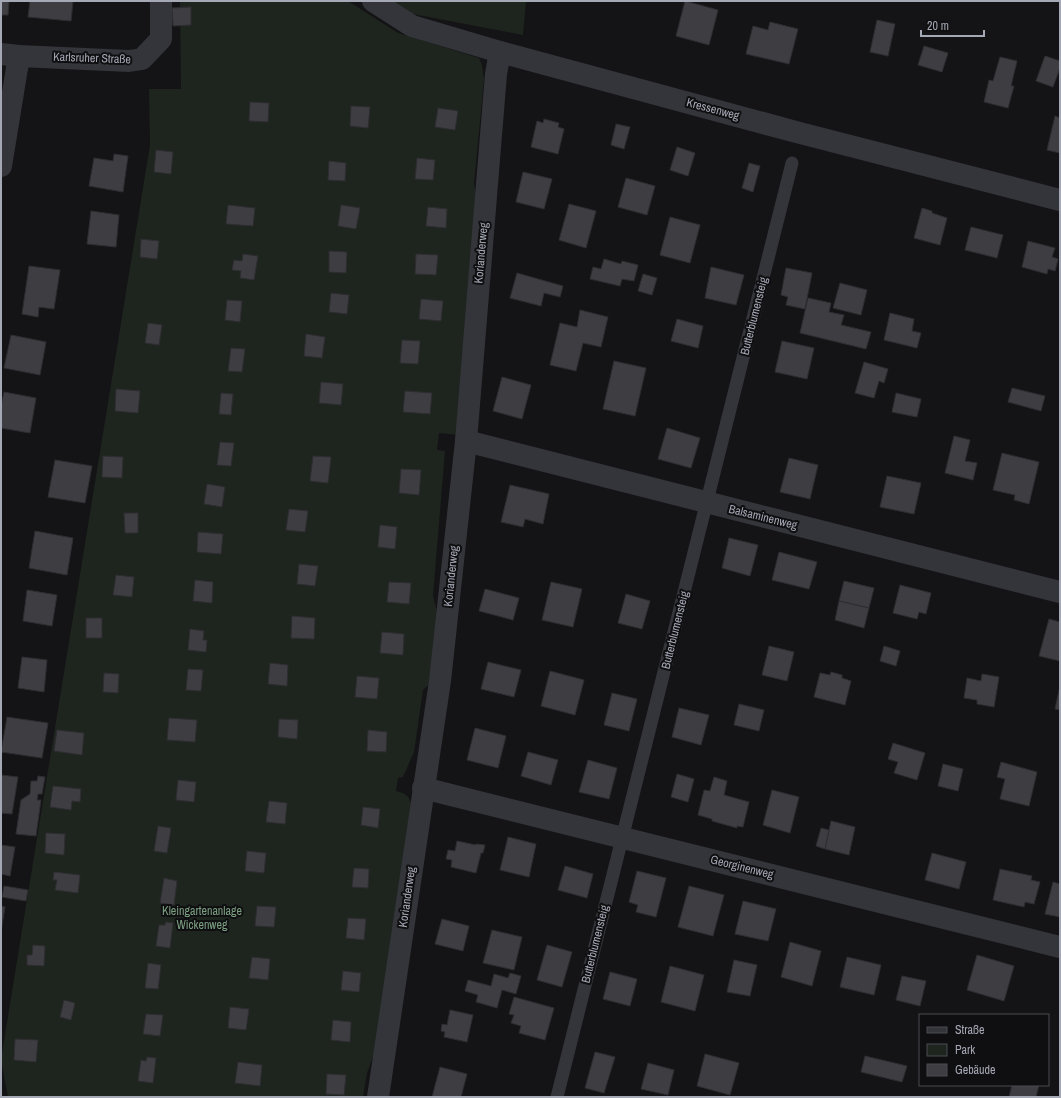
<svg xmlns="http://www.w3.org/2000/svg" width="1061" height="1098" font-family="'Archivo Narrow',sans-serif">
	<style>
		.green { fill: #1e251f }
		.building { fill: #3e3d42; stroke: #2e2d31 }
		.lines { fill: none; stroke-linecap: round; stroke-linejoin: round }
		.service { stroke: #34353a; stroke-width: 13 }
		.minor { stroke: #34353a; stroke-width: 22 }
		.labels { text-anchor: middle; stroke-width: 4; stroke-linejoin: round; paint-order: stroke }
		.street-label { font-size: 12px; fill: #a5a8b5; stroke: #0f0e10 }
		.park-label { font-size: 12px; fill: #7ca083; stroke: #0f0e10 }
	</style>
	<rect width="100%" height="100%" fill="#141315"/>
	<g class="green">
		<path d="M180,1H348L398,33L479,58L482,65L484,79L474,184L478,202L459,435L439,433L437,450L445,451L433,596L440,623L433,681L423,690L414,752L403,777L398,778L396,791C404,793 408,794 411,803L376,1048L367,1073L363,1097H8L1,1059L150,145L149,89H181Z"/>
		<polygon points="389,1 526,1 523,35 413,14"/>
	</g>
	<g class="building">
		<polygon points="1,1 9,1 8,15 1,15"/>
		<polygon points="30,1 73,1 71,21 28,17"/>
		<polygon points="685,1 718,10 709,45 676,36"/>
		<polygon points="191,7 191,25 173,26 172,8"/>
		<polygon points="877,20 895,24 888,56 870,52"/>
		<polygon points="770,22 798,29 789,64 746,54 753,26 768,30"/>
		<polygon points="924,46 948,53 942,72 918,65"/>
		<polygon points="1045,56 1060,61 1060,68 1053,87 1036,81"/>
		<polygon points="1000,57 1017,61 1011,86 1014,86 1008,108 984,102 989,80 993,81"/>
		<polygon points="250,102 269,103 268,122 249,121"/>
		<polygon points="351,106 370,107 368,128 350,126"/>
		<polygon points="438,108 458,111 455,130 435,127"/>
		<polygon points="1055,116 1060,118 1060,153 1047,150"/>
		<polygon points="544,119 559,123 558,127 564,129 558,154 531,147 537,121 543,123"/>
		<polygon points="616,124 630,127 624,149 611,145"/>
		<polygon points="677,147 695,153 688,176 670,170"/>
		<polygon points="156,150 173,152 171,174 154,172"/>
		<polygon points="114,154 128,156 123,192 89,186 94,158 113,161"/>
		<polygon points="417,158 435,160 433,180 415,179"/>
		<polygon points="329,161 346,163 345,181 328,180"/>
		<polygon points="749,163 760,166 753,192 742,188"/>
		<polygon points="523,172 552,179 544,209 516,202"/>
		<polygon points="626,178 655,186 647,215 618,207"/>
		<polygon points="569,204 596,211 586,248 559,240"/>
		<polygon points="228,205 255,208 253,226 226,224"/>
		<polygon points="341,205 360,208 356,229 338,226"/>
		<polygon points="428,207 447,209 446,228 426,226"/>
		<polygon points="922,208 932,211 932,213 947,218 940,245 914,238"/>
		<polygon points="91,211 119,215 116,247 87,244"/>
		<polygon points="670,217 700,225 690,263 660,255"/>
		<polygon points="971,227 1003,235 997,258 965,250"/>
		<polygon points="141,239 159,241 157,259 140,257"/>
		<polygon points="1028,241 1055,248 1052,257 1058,259 1055,271 1048,269 1047,274 1022,267"/>
		<polygon points="329,251 347,252 346,273 329,272"/>
		<polygon points="243,254 258,256 254,280 240,278 241,271 232,270 234,260 242,261"/>
		<polygon points="416,254 438,255 436,275 415,274"/>
		<polygon points="604,259 621,264 622,261 638,265 634,281 622,279 620,286 590,279 593,267 601,269"/>
		<polygon points="29,266 60,270 54,309 39,307 38,317 22,314"/>
		<polygon points="711,267 744,275 736,305 705,298"/>
		<polygon points="786,268 812,273 805,309 786,305 788,297 781,295"/>
		<polygon points="517,273 563,286 560,297 544,293 541,306 510,298"/>
		<polygon points="643,274 657,278 652,295 638,291"/>
		<polygon points="840,283 867,290 861,315 833,308"/>
		<polygon points="331,293 349,295 347,314 329,312"/>
		<polygon points="808,298 831,303 829,312 844,315 841,325 871,332 866,349 800,333"/>
		<polygon points="421,299 443,301 441,321 419,319"/>
		<polygon points="227,300 242,301 240,322 225,320"/>
		<polygon points="580,310 608,317 601,347 583,343 576,371 550,365 560,323 577,327"/>
		<polygon points="890,313 914,319 912,331 921,333 917,348 884,340"/>
		<polygon points="677,319 703,326 698,348 671,341"/>
		<polygon points="148,323 162,325 159,345 145,343"/>
		<polygon points="306,334 325,337 322,358 304,356"/>
		<polygon points="11,335 46,342 40,375 4,368"/>
		<polygon points="402,340 420,341 418,364 400,363"/>
		<polygon points="782,341 814,348 807,379 775,372"/>
		<polygon points="231,348 245,349 242,372 228,371"/>
		<polygon points="614,361 646,368 635,416 603,409"/>
		<polygon points="864,362 888,369 884,383 879,381 874,398 855,393"/>
		<polygon points="502,377 531,385 522,419 493,411"/>
		<polygon points="321,382 343,384 341,405 319,403"/>
		<polygon points="1012,388 1045,396 1041,411 1008,402"/>
		<polygon points="116,389 140,391 138,413 115,411"/>
		<polygon points="405,391 432,393 430,414 403,412"/>
		<polygon points="4,392 36,398 30,433 1,428 1,406"/>
		<polygon points="221,393 233,394 231,415 219,414"/>
		<polygon points="896,393 921,399 917,417 892,412"/>
		<polygon points="667,428 700,438 691,468 658,459"/>
		<polygon points="954,436 970,440 965,461 977,463 973,480 945,473"/>
		<polygon points="220,442 234,443 231,466 217,465"/>
		<polygon points="1002,453 1039,462 1029,504 1014,500 1015,495 993,490"/>
		<polygon points="103,456 123,457 122,478 102,477"/>
		<polygon points="313,456 331,457 328,483 310,481"/>
		<polygon points="789,458 818,465 810,499 780,492"/>
		<polygon points="55,460 92,466 85,503 48,497"/>
		<polygon points="401,469 421,470 419,495 399,493"/>
		<polygon points="887,476 921,483 914,514 880,507"/>
		<polygon points="207,484 225,487 222,507 204,504"/>
		<polygon points="510,485 549,494 543,524 525,519 523,527 501,522"/>
		<polygon points="289,509 308,511 305,532 286,530"/>
		<polygon points="124,513 138,513 138,533 125,533"/>
		<polygon points="380,525 397,527 395,549 378,547"/>
		<polygon points="35,531 73,538 67,575 29,568"/>
		<polygon points="198,532 223,534 221,554 197,552"/>
		<polygon points="729,538 758,545 750,576 722,568"/>
		<polygon points="779,552 817,562 809,589 772,580"/>
		<polygon points="299,564 318,566 315,586 297,584"/>
		<polygon points="116,575 134,577 132,597 113,595"/>
		<polygon points="195,580 213,582 212,603 193,601"/>
		<polygon points="844,581 874,588 869,608 839,601"/>
		<polygon points="389,582 411,583 409,604 387,602"/>
		<polygon points="551,582 582,589 573,627 542,620"/>
		<polygon points="900,585 931,593 926,614 919,612 917,619 893,613"/>
		<polygon points="485,589 519,598 513,620 479,611"/>
		<polygon points="27,590 57,595 52,626 23,621"/>
		<polygon points="626,594 650,601 642,629 618,623"/>
		<polygon points="839,601 869,608 864,628 835,620"/>
		<polygon points="292,616 315,618 314,639 291,638"/>
		<rect x="86" y="618" width="16" height="20"/>
		<polygon points="1049,619 1060,622 1060,661 1039,656"/>
		<polygon points="190,629 204,631 203,640 207,640 206,652 188,650"/>
		<polygon points="382,632 404,634 403,655 380,653"/>
		<polygon points="769,646 794,652 787,681 762,675"/>
		<polygon points="884,646 900,651 896,666 880,661"/>
		<polygon points="22,657 47,660 44,692 18,688"/>
		<polygon points="488,662 521,670 514,697 481,689"/>
		<polygon points="270,663 288,665 287,686 268,684"/>
		<polygon points="188,669 203,670 201,691 186,690"/>
		<polygon points="550,671 584,680 575,715 541,706"/>
		<polygon points="831,672 842,675 842,678 851,681 845,705 814,697 820,673 830,675"/>
		<polygon points="104,673 119,674 118,693 103,692"/>
		<polygon points="982,674 999,677 994,707 977,704 977,700 964,698 967,678 981,681"/>
		<polygon points="357,676 379,678 377,699 355,697"/>
		<polygon points="1060,686 1060,710 1055,709"/>
		<polygon points="612,693 637,699 629,731 604,725"/>
		<polygon points="739,704 764,710 759,731 734,725"/>
		<polygon points="679,708 709,715 701,745 672,737"/>
		<polygon points="7,717 48,723 42,758 1,752"/>
		<polygon points="169,718 197,720 195,742 167,740"/>
		<polygon points="279,719 298,720 297,739 278,737"/>
		<polygon points="475,728 506,736 498,768 467,760"/>
		<polygon points="57,730 84,733 82,755 54,751"/>
		<polygon points="368,730 387,732 386,752 367,751"/>
		<polygon points="893,743 925,753 917,780 894,773 898,762 888,759"/>
		<polygon points="528,752 558,760 551,785 521,776"/>
		<polygon points="588,760 617,768 609,799 579,792"/>
		<polygon points="1001,762 1037,772 1029,806 1000,799 1005,779 997,777"/>
		<polygon points="943,764 963,769 958,791 938,786"/>
		<polygon points="677,774 694,779 688,802 671,797"/>
		<polygon points="1,775 18,777 12,814 1,813"/>
		<polygon points="38,776 45,777 42,794 38,794 37,800 41,800 36,836 16,834 21,800 30,794 31,781 37,781"/>
		<polygon points="714,777 727,781 724,795 749,802 743,827 737,826 737,828 712,821 712,819 698,815 704,790 710,791"/>
		<polygon points="178,780 196,782 194,802 176,800"/>
		<polygon points="53,786 81,789 80,802 72,801 71,810 50,807"/>
		<polygon points="772,790 799,797 790,833 763,825"/>
		<polygon points="269,801 287,803 285,824 266,822"/>
		<polygon points="363,807 380,809 378,828 361,825"/>
		<polygon points="831,821 855,827 849,855 825,849"/>
		<polygon points="158,826 171,828 167,853 154,851"/>
		<polygon points="821,828 829,830 825,849 816,846"/>
		<polygon points="46,833 65,834 64,855 45,853"/>
		<polygon points="508,837 536,844 529,877 500,870"/>
		<polygon points="457,841 476,845 476,844 485,845 483,853 481,853 476,873 451,867 452,860 446,859 448,850 455,851"/>
		<polygon points="1,845 15,847 10,876 1,874"/>
		<polygon points="247,851 266,853 264,873 245,871"/>
		<polygon points="932,853 966,862 959,889 925,880"/>
		<polygon points="565,866 593,874 587,898 558,890"/>
		<polygon points="354,868 369,869 368,888 352,887"/>
		<polygon points="1000,869 1032,876 1031,880 1040,882 1034,904 1025,902 1024,907 993,900"/>
		<polygon points="637,871 666,878 656,917 636,912 638,905 629,902"/>
		<polygon points="54,872 80,875 78,893 55,890 57,880 53,880"/>
		<polygon points="164,878 177,881 174,905 160,903"/>
		<polygon points="1053,882 1060,884 1060,917 1045,914"/>
		<polygon points="4,886 28,890 26,901 2,897"/>
		<polygon points="689,886 724,895 713,936 678,927"/>
		<polygon points="743,901 776,909 768,941 735,934"/>
		<polygon points="1,906 5,907 1,932"/>
		<polygon points="257,906 276,907 274,927 255,926"/>
		<polygon points="348,918 366,919 364,940 346,938"/>
		<polygon points="442,919 469,926 463,951 435,944"/>
		<polygon points="166,922 173,923 170,948 156,946 159,925 165,925"/>
		<polygon points="492,930 522,937 514,970 483,963"/>
		<polygon points="790,942 821,951 812,986 781,977"/>
		<polygon points="33,945 45,946 44,966 27,965 27,955 32,955"/>
		<polygon points="547,945 572,952 562,987 537,980"/>
		<polygon points="977,955 1014,966 1004,1001 967,990"/>
		<polygon points="252,957 270,959 268,980 249,978"/>
		<polygon points="847,957 881,965 874,995 840,987"/>
		<polygon points="734,960 757,965 750,996 727,992"/>
		<polygon points="148,963 161,965 158,989 145,988"/>
		<polygon points="670,966 704,975 695,1011 661,1002"/>
		<polygon points="343,971 361,973 359,992 341,990"/>
		<polygon points="610,972 637,979 630,1006 603,999"/>
		<polygon points="510,973 521,976 516,994 502,990 497,1008 476,1002 478,995 465,991 468,980 491,986 494,974 508,978"/>
		<polygon points="902,976 926,981 920,1006 896,1000"/>
		<polygon points="514,997 554,1008 545,1040 519,1033 521,1026 511,1023 514,1015 509,1014"/>
		<polygon points="64,1000 75,1003 71,1020 60,1017"/>
		<polygon points="230,1007 249,1009 246,1030 228,1028"/>
		<polygon points="450,1010 473,1015 467,1042 444,1037 445,1032 441,1031 442,1024 447,1025"/>
		<polygon points="146,1014 163,1015 160,1036 143,1034"/>
		<polygon points="333,1020 351,1022 350,1042 331,1040"/>
		<polygon points="15,1039 38,1040 36,1062 14,1060"/>
		<polygon points="595,1052 615,1057 604,1093 585,1088"/>
		<polygon points="705,1054 739,1063 730,1095 697,1086"/>
		<polygon points="865,1056 907,1066 902,1082 861,1072"/>
		<polygon points="147,1057 156,1058 153,1083 138,1081 141,1060 146,1061"/>
		<polygon points="238,1062 262,1065 260,1086 235,1083"/>
		<polygon points="648,1063 674,1070 668,1095 641,1089"/>
		<polygon points="440,1067 467,1074 461,1097 432,1097"/>
		<polygon points="327,1074 346,1075 344,1095 326,1094"/>
		<polygon points="1012,1085 1039,1085 1036,1097 1009,1097"/>
	</g>
	<g class="lines">
		<polyline class="service" points="557,1097 792,163"/>
		<g class="minor">
			<polyline points="373,1 412,26 500,52 800,133 1060,200"/>
			<polyline points="1,54 19,56 129,61 142,59 161,39 161,1"/>
			<polyline points="1,166 19,56"/>
			<polyline points="466,441 1060,592"/>
			<polyline points="423,788 1060,947"/>
			<polyline points="378,1097 440,681 466,441 496,74 500,52"/>
		</g>
	</g>
	<g class="labels">
		<g class="street-label">
			<text transform="translate(92 58) rotate(2)" y="4">Karlsruher Straße</text>
			<text transform="translate(713 109) rotate(15)" y="4">Kressenweg</text>
			<text transform="translate(481 253) rotate(-85)" y="4">Korianderweg</text>
			<text transform="translate(754 316) rotate(-76)" y="4">Butterblumensteig</text>
			<text transform="translate(763 517) rotate(14)" y="4">Balsaminenweg</text>
			<text transform="translate(451 576) rotate(-84)" y="4">Korianderweg</text>
			<text transform="translate(675 630) rotate(-76)" y="4">Butterblumensteig</text>
			<text transform="translate(742 867) rotate(14)" y="4">Georginenweg</text>
			<text transform="translate(407 897) rotate(-82)" y="4">Korianderweg</text>
			<text transform="translate(595 944) rotate(-76)" y="4">Butterblumensteig</text>
		</g>
		<g class="park-label">
			<text x="202" y="915">Kleingartenanlage<tspan x="202" dy="14">Wickenweg</tspan></text>
		</g>
	</g>
	<rect width="1061" height="1098" fill="none" stroke="#a5a8b5" stroke-width="4"/>
	<rect x="919" y="1014" width="130" height="72" fill="#0f0e10" stroke="#4b4c52"/>
	<rect x="927" y="1027" width="20" height="6" fill="#34353a" stroke="#4b4c52"/>
	<text x="955" y="1034" font-size="12" fill="#a5a8b5">Straße</text>
	<rect x="927" y="1044" width="20" height="12" fill="#1e251f" stroke="#4b4c52"/>
	<text x="955" y="1054" font-size="12" fill="#a5a8b5">Park</text>
	<rect x="927" y="1064" width="20" height="12" fill="#3e3d42" stroke="#4b4c52"/>
	<text x="955" y="1074" font-size="12" fill="#a5a8b5">Gebäude</text>
	<path d="M921 30v6h63v-6" fill="none" stroke="#a5a8b5" stroke-width="2"/>
	<text x="927" y="30" font-size="12" fill="#a5a8b5" stroke="#0f0e10" stroke-width="3" paint-order="stroke">20 m</text>
</svg>
